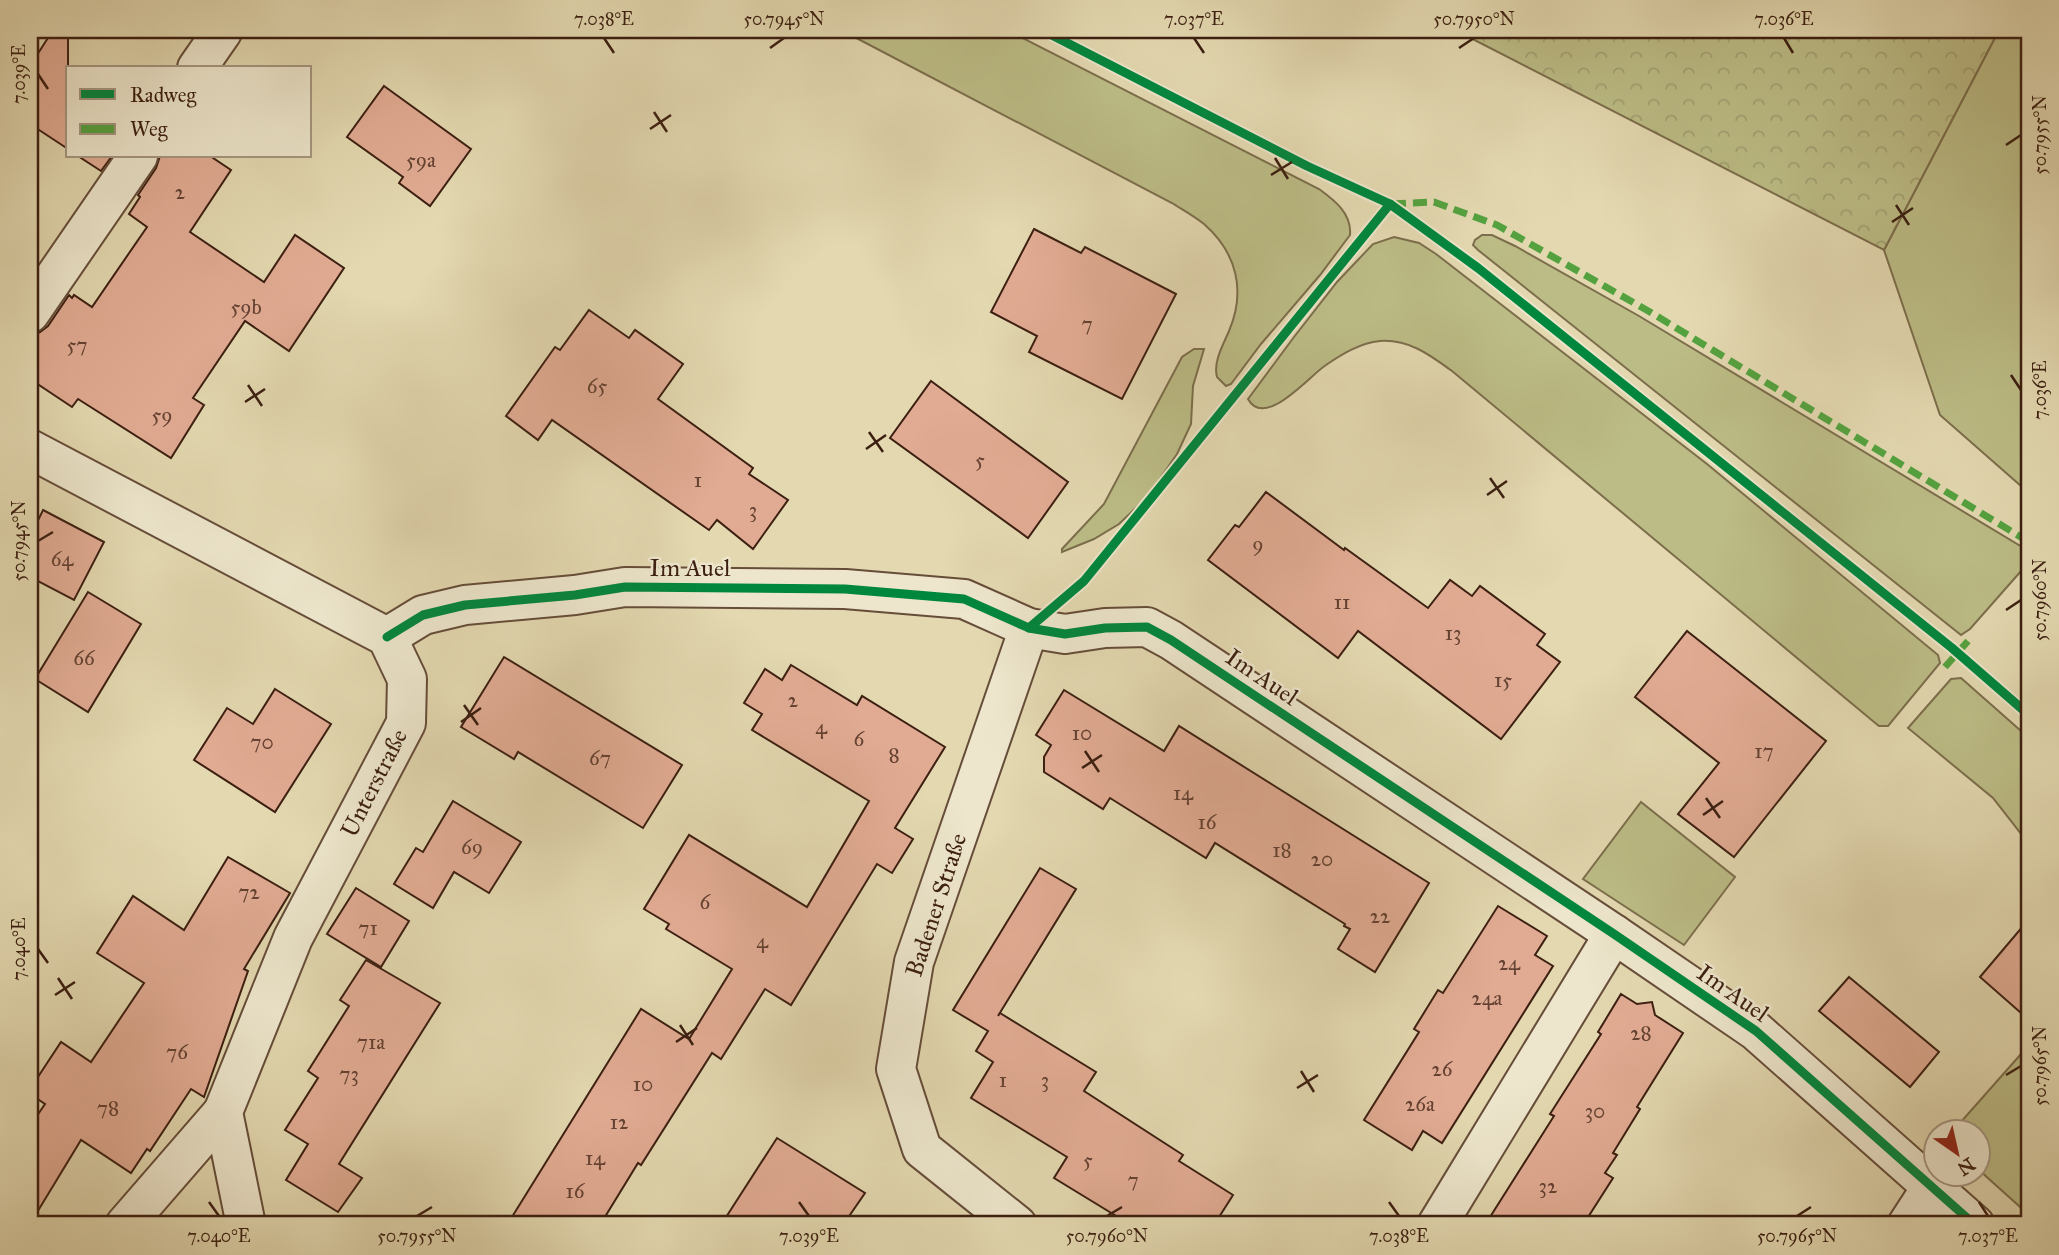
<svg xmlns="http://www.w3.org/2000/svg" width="2059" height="1255" font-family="'IM FELL Great Primer',serif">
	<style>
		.green { fill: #bcbc86; stroke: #7c6e4c; stroke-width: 2 }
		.forest { fill: url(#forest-crowns); stroke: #7c6e4c; stroke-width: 2 }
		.building { fill: #e1ab93; stroke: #3c1f11; stroke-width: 2 }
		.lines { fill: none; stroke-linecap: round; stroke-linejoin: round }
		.street-casing { stroke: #664d39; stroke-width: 42 }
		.street { stroke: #ede6cc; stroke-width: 38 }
		.quiet { stroke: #54a23f; stroke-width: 7; stroke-dasharray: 14 7; stroke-linecap: butt }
		.cycleway-casing { stroke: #ede6cc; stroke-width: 13 }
		.cycleway { stroke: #00873e; stroke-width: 9 }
		.ticks { fill: none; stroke: #3c1f11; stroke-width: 2.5 }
		.labels { text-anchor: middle; stroke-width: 5; stroke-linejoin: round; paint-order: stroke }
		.number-label { font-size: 21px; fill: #654232 }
		.street-label { font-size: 24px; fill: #3c1f11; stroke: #ede6cc }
		.neatline { fill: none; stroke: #3c1f11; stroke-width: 2.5 }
		.ticks-label { font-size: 18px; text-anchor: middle; fill: #3c1f11 }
	</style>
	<defs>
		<pattern id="forest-crowns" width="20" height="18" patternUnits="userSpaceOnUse" patternTransform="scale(1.75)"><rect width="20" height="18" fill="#bcbc86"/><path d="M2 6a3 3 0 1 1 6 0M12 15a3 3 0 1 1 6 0" fill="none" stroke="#a2a173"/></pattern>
	</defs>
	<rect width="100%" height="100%" fill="#e3d8b0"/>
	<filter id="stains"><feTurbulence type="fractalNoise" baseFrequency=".00286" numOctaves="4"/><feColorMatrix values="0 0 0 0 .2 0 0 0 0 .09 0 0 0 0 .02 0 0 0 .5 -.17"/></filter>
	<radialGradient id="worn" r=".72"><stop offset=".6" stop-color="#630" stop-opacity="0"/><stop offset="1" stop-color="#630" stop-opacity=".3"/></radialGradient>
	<g class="green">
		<path d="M841,30H1007L1319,189C1334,200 1352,213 1350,235L1320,275L1261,344L1231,384L1226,386L1217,377C1213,362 1223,345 1229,331C1246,291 1237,253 1204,224C1194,216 1183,210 1172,203Z"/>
		<polygon points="1999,30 2029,30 2029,493 1940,415 1884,250"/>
		<polygon points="1482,235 1492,235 1515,246 1639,316 2027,550 2029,553 2029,562 1970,629 1961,635 1478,250 1473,245 1475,240"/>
		<path d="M1394,237L1419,243L1436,254L1707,464L1938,655L1940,663L1888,726H1879L1874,722L1452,371C1430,355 1409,339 1380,341C1360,343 1342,354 1326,365C1310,375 1265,430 1248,399L1294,337L1337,282L1373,244Z"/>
		<polygon points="1194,349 1204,349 1193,386 1191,424 1177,454 1159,480 1141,503 1119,524 1094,539 1062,552 1062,549 1104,504 1182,357"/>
		<polygon points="1961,678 2029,738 2029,844 1993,798 1908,728 1951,679"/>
		<polygon points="1641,802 1735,877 1684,945 1583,879"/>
		<polygon points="2029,1045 2029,1215 1979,1170 1979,1132 1952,1132"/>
	</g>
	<polygon class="forest" points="1455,30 1999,30 1884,250"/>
	<g class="building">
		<polygon points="53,30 68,30 68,149 30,124 30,66"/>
		<polygon points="384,86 471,149 430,206 399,183 403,177 347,137"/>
		<polygon points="78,156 112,156 101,171"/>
		<polygon points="160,156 210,156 231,170 190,232 264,282 295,235 344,268 289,351 245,321 193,398 204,405 171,458 78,399 72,407 30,379 30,335 40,332 48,326 69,295 72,298 74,295 92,307 147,227 129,214 140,197 138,195 156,168"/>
		<polygon points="1034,229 1081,253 1085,247 1176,294 1122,399 1029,352 1037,336 991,312"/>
		<polygon points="589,310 629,338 635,330 683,364 658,399 753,468 749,474 788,500 753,549 717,520 709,530 552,420 538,440 506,416 555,347 560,350"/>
		<polygon points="931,381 1068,482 1028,538 890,438"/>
		<polygon points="1266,492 1344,550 1345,548 1428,608 1450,580 1472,596 1480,586 1545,634 1537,645 1560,662 1501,739 1358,631 1338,658 1208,560 1235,525 1239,527"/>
		<polygon points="43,510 104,542 74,600 30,577 30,537"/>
		<polygon points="88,592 141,624 88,712 35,679"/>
		<polygon points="1687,631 1826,741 1734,857 1678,814 1719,763 1635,697"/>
		<polygon points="504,657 682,765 643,828 518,752 514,759 461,727"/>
		<polygon points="791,665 857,705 862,696 945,747 895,828 913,839 892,873 877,864 791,1005 765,989 721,1059 712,1053 641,1165 638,1163 600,1225 507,1225 641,1009 689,1039 732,969 666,929 669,924 644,909 689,835 807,907 869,801 752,730 762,714 744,703 765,669 782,680"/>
		<polygon points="275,689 331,724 275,812 194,760 227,708 253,724"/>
		<polygon points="1064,690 1164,751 1179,726 1429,883 1375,972 1338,949 1350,929 1344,926 1345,924 1215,843 1206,858 1110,798 1103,809 1044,772 1044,757 1051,745 1036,735"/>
		<polygon points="453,801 521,842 489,893 454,872 433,908 394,884 416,848 423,852"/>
		<polygon points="228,857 290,893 244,969 248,971 204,1097 191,1089 150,1151 147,1149 131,1173 81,1140 30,1224 30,1126 45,1104 30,1094 30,1089 61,1042 91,1062 144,983 97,953 133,896 184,930"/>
		<polygon points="1040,868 1076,889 998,1016 1000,1013 1096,1072 1084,1091 1183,1155 1179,1161 1233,1195 1214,1225 1131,1225 1054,1178 1067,1157 971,1098 993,1062 976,1051 988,1031 953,1010"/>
		<polygon points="356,888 409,921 381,967 327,934"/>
		<polygon points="1498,906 1547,936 1535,955 1553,966 1442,1143 1423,1131 1412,1150 1364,1120 1419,1032 1414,1029 1438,990 1443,993"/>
		<polygon points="2029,919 2029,1020 1980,977"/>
		<polygon points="366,960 440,1003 339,1164 362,1178 338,1212 286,1180 308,1144 285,1130 318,1078 308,1071 349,1006 340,1000"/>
		<polygon points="1849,977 1939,1052 1910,1087 1819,1011"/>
		<polygon points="1621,994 1637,1004 1652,1002 1655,1015 1683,1033 1637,1107 1640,1109 1613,1153 1617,1155 1605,1173 1613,1178 1583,1225 1485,1225 1554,1116 1550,1114 1601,1034 1598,1032"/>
		<polygon points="777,1138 865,1193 843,1225 721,1225"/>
	</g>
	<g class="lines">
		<defs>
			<g id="street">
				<polyline points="197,68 222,32 218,30"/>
				<polyline points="30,313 138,156"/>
				<polyline points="30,449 387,637 407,679 406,723 293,938 223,1112 246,1225"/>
				<polyline points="387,637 423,615 465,605 575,595 625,587 845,589 964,599 1029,628 1065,634 1105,628 1147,627 1171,640 1614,934 1756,1031 1975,1225"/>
				<polyline points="125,1225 223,1112"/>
				<polyline points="1017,1225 922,1149 896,1069 914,962 1029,628"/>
				<polyline points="1437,1225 1614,934"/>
				<polyline points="1907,1225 1931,1188"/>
			</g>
		</defs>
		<use href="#street" class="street-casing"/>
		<use href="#street" class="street"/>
		<g class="quiet">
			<polyline points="1392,204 1434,202 1497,225 1650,312 2029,542"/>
			<polyline points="1945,667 1968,641"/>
		</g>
		<defs>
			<g id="cycleway">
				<polyline points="1042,30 1307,166 1390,204 1478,268 1952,648 2029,715"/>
				<polyline points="1029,628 1084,581 1390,204"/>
				<polyline points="387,637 423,615 465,605 575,595 625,587 845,589 964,599 1029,628 1065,634 1105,628 1147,627 1171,640 1614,934 1756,1031 1975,1225"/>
			</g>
		</defs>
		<use href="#cycleway" class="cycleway-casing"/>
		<use href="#cycleway" class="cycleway"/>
	</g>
	<path class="ticks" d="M604,38L614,53M1194,38L1204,53M1784,38L1793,53M770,48L784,38M1459,48L1474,38M38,74L48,89M654,112L667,132M650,129L671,115M2006,145L2021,135M1275,158L1288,179M1271,175L1292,162M1896,205L1909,225M1892,222L1913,208M2011,375L2021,390M248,385L262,406M245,402L265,389M869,432L883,452M866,449L886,435M1490,478L1504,498M1487,495L1507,481M38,541L53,532M2006,610L2021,600M464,705L478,725M461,722L481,708M1085,751L1099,772M1082,768L1102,755M1706,798L1720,818M1703,815L1723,801M38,949L48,963M58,978L72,999M55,995L75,982M680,1025L693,1045M676,1042L697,1028M1301,1071L1314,1092M2006,1075L2021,1066M1297,1088L1318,1075M209,1202L219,1216M799,1202L809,1216M1389,1202L1399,1216M1979,1202L1988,1216M417,1216L432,1207M1107,1216L1122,1207M1797,1216L1811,1207"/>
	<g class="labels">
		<g class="number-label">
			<text x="421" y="167">59a</text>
			<text x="180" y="199">2</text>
			<text x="246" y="314">59b</text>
			<text x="1087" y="331">7</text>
			<text x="77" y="352">57</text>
			<text x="597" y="393">65</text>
			<text x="162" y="422">59</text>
			<text x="980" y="467">5</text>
			<text x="698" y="487">1</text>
			<text x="753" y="517">3</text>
			<text x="1258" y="551">9</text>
			<text x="62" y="566">64</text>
			<text x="1342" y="609">11</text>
			<text x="1453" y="640">13</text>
			<text x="84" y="665">66</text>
			<text x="1503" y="687">15</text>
			<text x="793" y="707">2</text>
			<text x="821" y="734">4</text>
			<text x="1082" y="740">10</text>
			<text x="859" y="746">6</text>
			<text x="262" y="749">70</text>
			<text x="1764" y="758">17</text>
			<text x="894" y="762">8</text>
			<text x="600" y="765">67</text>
			<text x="1183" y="800">14</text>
			<text x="1207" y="829">16</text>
			<text x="472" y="854">69</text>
			<text x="1282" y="857">18</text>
			<text x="1322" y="866">20</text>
			<text x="249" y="899">72</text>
			<text x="705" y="909">6</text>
			<text x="1380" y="923">22</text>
			<text x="368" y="935">71</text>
			<text x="762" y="948">4</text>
			<text x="1509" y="970">24</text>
			<text x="1487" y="1005">24a</text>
			<text x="1641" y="1040">28</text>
			<text x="371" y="1049">71a</text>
			<text x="177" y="1059">76</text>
			<text x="1442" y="1076">26</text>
			<text x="349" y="1081">73</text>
			<text x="1003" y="1087">1</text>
			<text x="1045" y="1087">3</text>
			<text x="643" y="1091">10</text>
			<text x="1420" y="1111">26a</text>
			<text x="108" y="1115">78</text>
			<text x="1595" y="1118">30</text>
			<text x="619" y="1129">12</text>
			<text x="595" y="1165">14</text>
			<text x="1088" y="1167">5</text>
			<text x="1133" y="1187">7</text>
			<text x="1548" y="1193">32</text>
			<text x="575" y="1198">16</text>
		</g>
		<g class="street-label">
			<text x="690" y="576">Im Auel</text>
			<text transform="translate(1262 677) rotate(34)" y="8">Im Auel</text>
			<text transform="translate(374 783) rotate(-63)" y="8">Unterstraße</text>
			<text transform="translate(936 905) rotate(-72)" y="8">Badener Straße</text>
			<text transform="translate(1733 993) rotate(35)" y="8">Im Auel</text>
		</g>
	</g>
	<rect width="2059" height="1255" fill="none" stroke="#e3d8b0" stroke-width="77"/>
	<rect x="66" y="66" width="245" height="91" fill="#ede6cc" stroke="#a69681" stroke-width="2"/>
	<rect x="80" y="89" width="35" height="10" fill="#00873e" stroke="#a69681" stroke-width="2"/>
	<text x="130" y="102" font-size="21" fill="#3c1f11">Radweg</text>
	<rect x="80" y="124" width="35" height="10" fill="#54a23f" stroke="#a69681" stroke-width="2"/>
	<text x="130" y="136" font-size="21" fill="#3c1f11">Weg</text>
	<g transform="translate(1957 1153) rotate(146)"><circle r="33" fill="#ede6cc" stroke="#a69681" stroke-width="2"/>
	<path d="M0-5L12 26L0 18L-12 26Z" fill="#8f2418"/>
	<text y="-10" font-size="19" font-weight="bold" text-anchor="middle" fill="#3c1f11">N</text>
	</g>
	<rect x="38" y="38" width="1983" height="1178" class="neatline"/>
	<g class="ticks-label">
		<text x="604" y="25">7.038°E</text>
		<text x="784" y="25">50.7945°N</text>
		<text x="1194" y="25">7.037°E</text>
		<text x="1474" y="25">50.7950°N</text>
		<text x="1784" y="25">7.036°E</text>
		<text transform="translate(19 74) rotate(-90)" y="6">7.039°E</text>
		<text transform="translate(2040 135) rotate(-90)" y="6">50.7955°N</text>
		<text transform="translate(2040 390) rotate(-90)" y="6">7.036°E</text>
		<text transform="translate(19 541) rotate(-90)" y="6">50.7945°N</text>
		<text transform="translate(2040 600) rotate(-90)" y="6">50.7960°N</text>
		<text transform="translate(19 949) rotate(-90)" y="6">7.040°E</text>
		<text transform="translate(2040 1066) rotate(-90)" y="6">50.7965°N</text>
		<text x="219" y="1242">7.040°E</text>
		<text x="417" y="1242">50.7955°N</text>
		<text x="809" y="1242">7.039°E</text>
		<text x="1107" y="1242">50.7960°N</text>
		<text x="1399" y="1242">7.038°E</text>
		<text x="1797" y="1242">50.7965°N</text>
		<text x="1988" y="1242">7.037°E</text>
	</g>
	<rect width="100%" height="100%" filter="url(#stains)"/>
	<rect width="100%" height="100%" fill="url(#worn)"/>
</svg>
